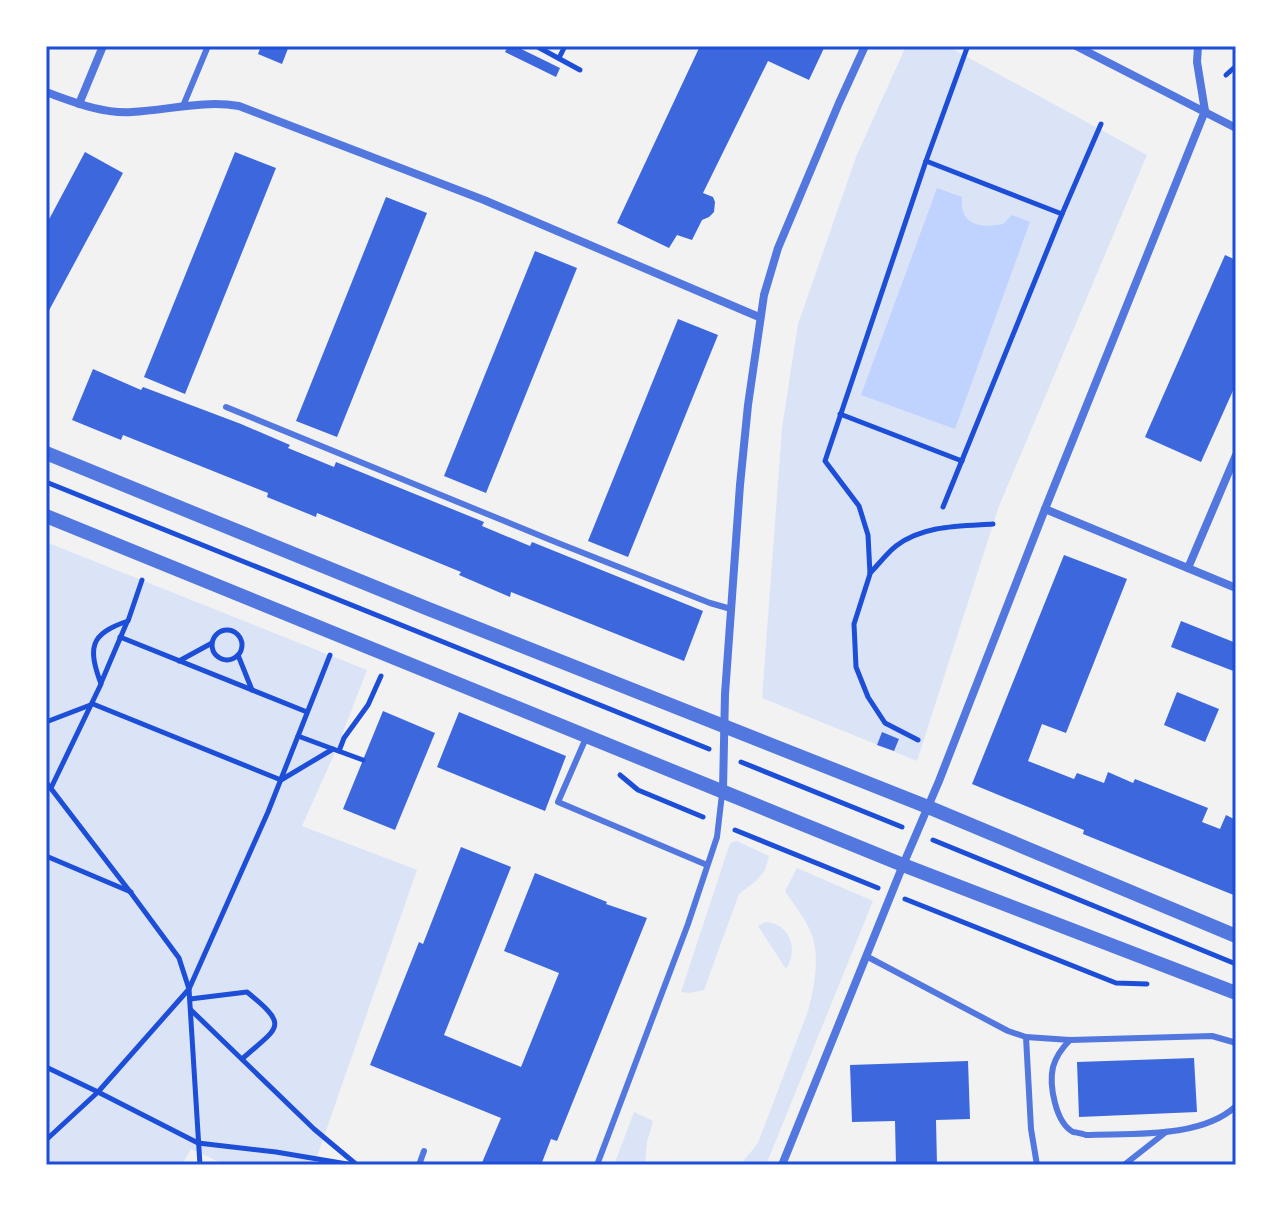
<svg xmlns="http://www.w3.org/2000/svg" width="1282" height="1211" font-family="Manrope,sans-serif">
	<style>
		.green { fill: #dbe4f7 }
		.water { fill: #bfd3fe }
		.building { fill: #3d67dc }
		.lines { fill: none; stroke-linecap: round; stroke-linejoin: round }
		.path { stroke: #1d4ed8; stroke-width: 5 }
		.service { stroke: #5277de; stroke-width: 6 }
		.minor { stroke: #5277de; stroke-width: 8 }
		.tertiary { stroke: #5277de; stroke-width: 14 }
		.neatline { fill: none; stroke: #1d4ed8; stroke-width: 3 }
	</style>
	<rect width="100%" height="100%" fill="#f2f2f2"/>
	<g class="green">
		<polygon points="906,46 947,46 1147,155 999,506 917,761 762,698 782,428 798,324 856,157"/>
		<polygon points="46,542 367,670 337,748 302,826 417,870 314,1165 226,1165 191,1149 182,1165 46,1165"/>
		<polygon points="737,841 769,856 765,870 756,881 739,894 704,990 690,993 681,992 729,846 732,842"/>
		<path d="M797,868L873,901L766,1165H740L758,1143L808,1011C814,988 820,959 812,935C806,919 794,905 785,891Z"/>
		<path d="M766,922C790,924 799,950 786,969L758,926Z"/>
		<polygon points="634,1112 653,1121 647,1142 645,1165 614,1165"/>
	</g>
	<path class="water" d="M937,188L962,197C959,224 980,229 1003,224L1012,215L1030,222L955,429L861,395Z"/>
	<g class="building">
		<polygon points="261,46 289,46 282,64 258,54"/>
		<polygon points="508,46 515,46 560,68 556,77 505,52"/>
		<polygon points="700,46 825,46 809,80 768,61 703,193 713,197 715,202 714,212 709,217 702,220 692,240 677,235 669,248 617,223"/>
		<polygon points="85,152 123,173 46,316 46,225"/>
		<polygon points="235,152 276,168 185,394 144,377"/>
		<polygon points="386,197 427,213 337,437 296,421"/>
		<polygon points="535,251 577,268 486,493 444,476"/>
		<polygon points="1225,255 1236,260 1236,384 1201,462 1145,437"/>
		<polygon points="678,319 718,335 628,557 588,541"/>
		<polygon points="93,369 141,390 143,387 241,424 290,445 288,448 334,467 336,462 484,522 482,526 530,546 532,542 703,611 684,661 511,592 510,597 459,575 461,572 317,513 316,517 267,497 268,493 123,435 121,440 72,420"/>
		<polygon points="1064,555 1127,579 1066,733 1042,724 1028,761 1074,779 1077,773 1104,783 1108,772 1133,783 1135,779 1208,808 1202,822 1220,829 1226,815 1236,820 1236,896 1083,834 1084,830 972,784"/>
		<polygon points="1181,621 1236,643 1236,672 1171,647"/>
		<polygon points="1177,692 1219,709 1205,742 1164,725"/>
		<polygon points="383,711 435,733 395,830 343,809"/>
		<polygon points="459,712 566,756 545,811 437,767"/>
		<polygon points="882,732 899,739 894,751 877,745"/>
		<polygon points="461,847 511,867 444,1035 521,1067 559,973 504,951 535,873 607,902 606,904 647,918 557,1141 551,1139 541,1165 481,1165 501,1118 370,1065 419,942 423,944"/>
		<polygon points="1194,1058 1197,1112 1079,1117 1077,1062"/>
		<polygon points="968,1061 970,1119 936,1120 937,1165 896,1165 895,1121 852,1122 850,1065"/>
	</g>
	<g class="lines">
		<g class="path">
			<polyline points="536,46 580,70"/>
			<polyline points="559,58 565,46"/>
			<polyline points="1226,75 1236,66"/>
			<polyline points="926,161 1062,214 943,507"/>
			<polyline points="1062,214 1101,124"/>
			<polyline points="840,414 962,461"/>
			<polyline points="46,482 709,749"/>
			<path d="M870,573C879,564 887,553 896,546C923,525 961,526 993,524"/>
			<circle cx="227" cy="645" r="15"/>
			<polyline points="120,637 307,712"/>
			<polyline points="238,655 252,690"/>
			<polyline points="179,661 212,643"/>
			<polyline points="101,683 127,622"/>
			<polyline points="46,722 93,704 281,780 333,749 363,760"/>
			<polyline points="298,736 333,749"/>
			<polyline points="918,740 885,723 868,697 856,667 854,624 870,574 868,535 859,506 825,461 926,161 967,48"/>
			<polyline points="339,751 344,738 368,705 381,676"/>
			<polyline points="741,762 902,827"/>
			<polyline points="620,775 638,790 703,817"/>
			<polyline points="46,782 131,893 179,958 189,989 200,1165"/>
			<path d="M51,788L101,684C88,648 89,634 128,621L142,580"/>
			<polyline points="735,830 878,888"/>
			<polyline points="933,840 1236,964"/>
			<polyline points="46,856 131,892"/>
			<polyline points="905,899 1116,983 1147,984"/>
			<path d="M190,999L247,992C290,1027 279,1026 242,1059"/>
			<polyline points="191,1010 314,1129 357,1165"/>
			<polyline points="46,1067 98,1092 198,1143 276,1152 353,1165"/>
			<polyline points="46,1140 98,1092 189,989 268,812 330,655"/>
		</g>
		<g class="service">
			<polyline points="183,106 208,46"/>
			<polyline points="226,407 558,543 710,603 731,609"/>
			<polyline points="586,738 558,802 707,865"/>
			<polyline points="866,956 1008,1031 1026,1037 1031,1129 1037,1165"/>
			<polyline points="1026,1037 1070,1040 1212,1036 1233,1042 1236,1044"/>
			<path d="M1070,1040C1062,1048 1056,1056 1053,1067C1049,1084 1055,1122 1073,1132C1074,1132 1084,1134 1086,1135C1130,1133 1201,1139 1236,1106"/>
			<polyline points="419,1165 424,1151"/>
			<polyline points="597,1165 688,924 717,837 722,794"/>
			<polyline points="1124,1165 1166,1132"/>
		</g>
		<g class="minor">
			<polyline points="1076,46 1236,128"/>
			<polyline points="1198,46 1197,62 1205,111"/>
			<path d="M46,92C74,102 102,114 132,112C169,110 203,100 239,106L484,200L759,317"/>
			<polyline points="79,104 103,46"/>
			<polyline points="1045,509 1236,588"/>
			<polyline points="1188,568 1236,455"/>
			<polyline points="723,790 725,694 740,485 748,405 764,295 778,248 839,103 865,46"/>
			<polyline points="782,1165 903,865 939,781 1045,509 1205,111"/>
		</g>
		<g class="tertiary">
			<polyline points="46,453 426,608 928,807 1236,936"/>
			<polyline points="46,516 903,865 1236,993"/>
		</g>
	</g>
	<rect width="1282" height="1211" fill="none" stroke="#ffffff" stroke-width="96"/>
	<rect x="48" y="48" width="1186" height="1115" class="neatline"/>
</svg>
